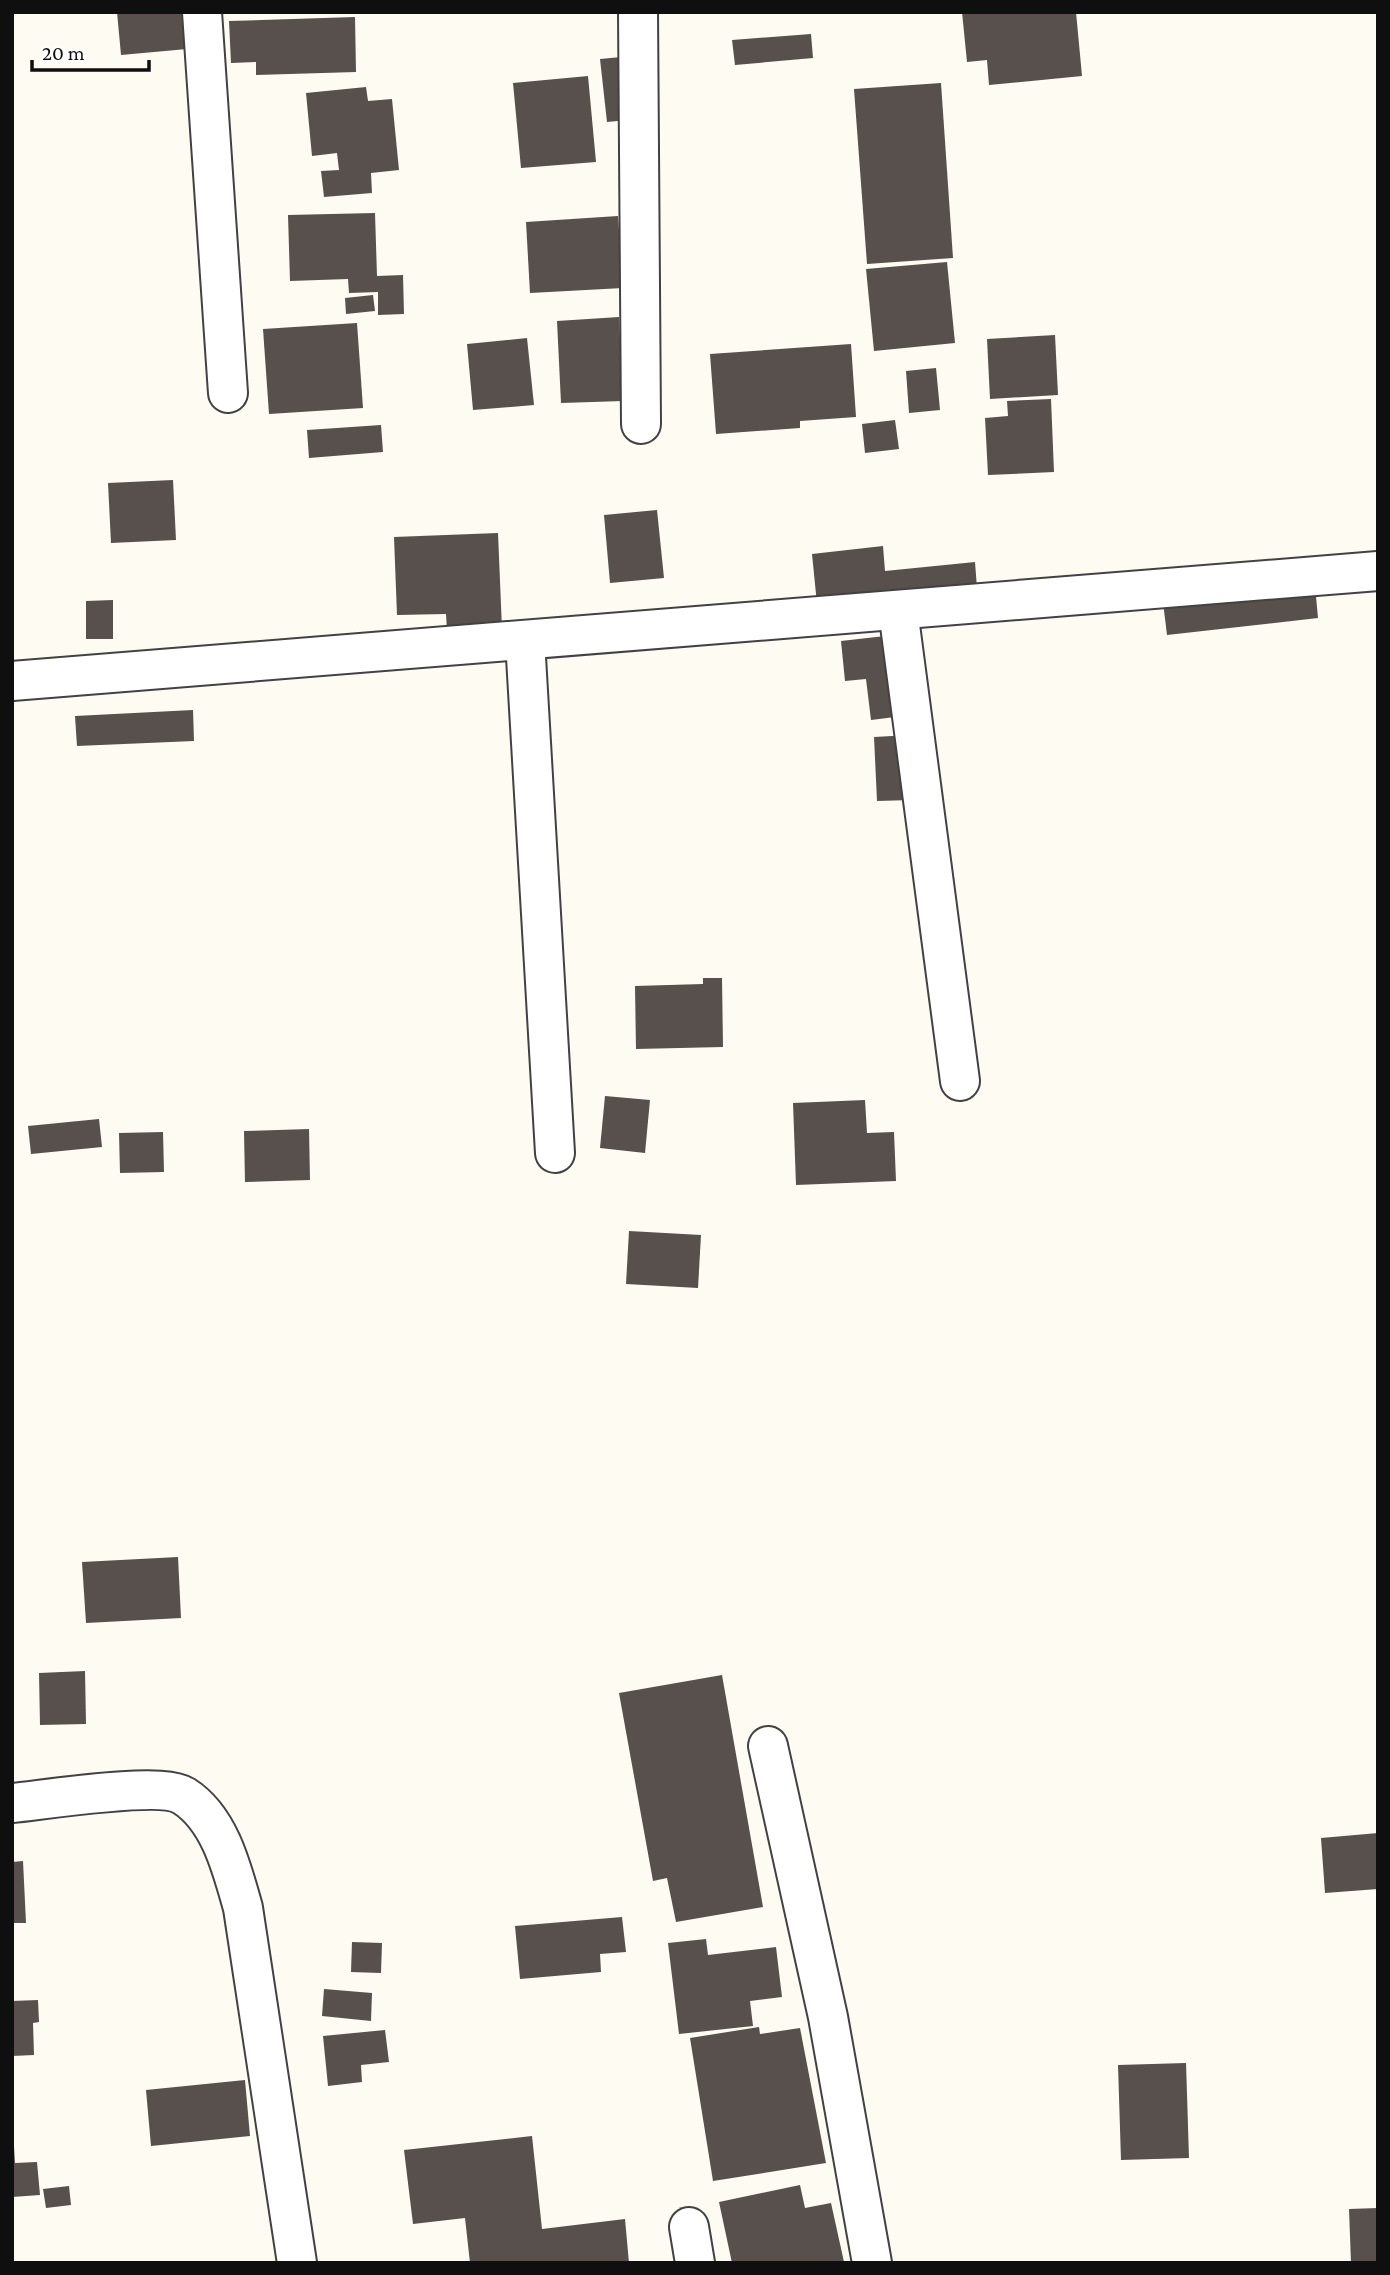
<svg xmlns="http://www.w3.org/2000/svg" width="1390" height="2275" font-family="'Crimson Pro',serif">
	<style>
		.building { fill: #57504c }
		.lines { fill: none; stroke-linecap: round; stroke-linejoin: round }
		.street-casing { stroke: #424242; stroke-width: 42 }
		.street { stroke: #fff; stroke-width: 38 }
	</style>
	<rect width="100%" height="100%" fill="#fefbf2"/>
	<g class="building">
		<polygon points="117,12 184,12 187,49 121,55"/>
		<polygon points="962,12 1076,12 1082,76 989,85 987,60 967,62"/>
		<polygon points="355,17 356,72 256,75 256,62 231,63 229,21"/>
		<polygon points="811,34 813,58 735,65 732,40"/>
		<polygon points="632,56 638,119 607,122 600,59"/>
		<polygon points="588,76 596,162 521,168 513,83"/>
		<polygon points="941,83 953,258 867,264 854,89"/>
		<polygon points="366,87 368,101 392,99 399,170 371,173 372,193 324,197 321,171 339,170 337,153 312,156 306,93"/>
		<polygon points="375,213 377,276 403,275 404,314 378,315 378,292 349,293 348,279 290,281 288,215"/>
		<polygon points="618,216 623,288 530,293 526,222"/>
		<polygon points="947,262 955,343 874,351 866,269"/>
		<polygon points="373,295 375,311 346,314 345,298"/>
		<polygon points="619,317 623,401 561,403 557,321"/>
		<polygon points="357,323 363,408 269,414 263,329"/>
		<polygon points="1055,335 1058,395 990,399 987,339"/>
		<polygon points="527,338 534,405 473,410 467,344"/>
		<polygon points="851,344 856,417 800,421 800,428 716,434 710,354"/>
		<polygon points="936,368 940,410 909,413 906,371"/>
		<polygon points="1051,399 1054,472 988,475 985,418 1008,416 1007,401"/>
		<polygon points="895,420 899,449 865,453 862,424"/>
		<polygon points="381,425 383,452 309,458 307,430"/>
		<polygon points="173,480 176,540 111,543 108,483"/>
		<polygon points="657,510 664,578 610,583 604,515"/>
		<polygon points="498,533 502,629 447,631 446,614 397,615 394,537"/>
		<polygon points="883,546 885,571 975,562 977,588 817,604 812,554"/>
		<polygon points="1315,586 1318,618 1167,635 1163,602"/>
		<polygon points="113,600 113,639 86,639 86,601"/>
		<polygon points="894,635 903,716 871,720 866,679 845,681 841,641"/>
		<polygon points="193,710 194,741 77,746 75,716"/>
		<polygon points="910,735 912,800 877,801 874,737"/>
		<polygon points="703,978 722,978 723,1047 636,1049 635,986 703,984"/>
		<polygon points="605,1096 650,1100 645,1153 600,1148"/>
		<polygon points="865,1100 867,1133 894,1132 896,1181 796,1185 793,1103"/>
		<polygon points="99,1119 102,1147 31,1154 28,1126"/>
		<polygon points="309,1129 310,1180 245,1182 244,1131"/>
		<polygon points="163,1132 164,1172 120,1173 119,1133"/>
		<polygon points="629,1231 701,1235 698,1288 626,1284"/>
		<polygon points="178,1557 181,1618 86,1623 82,1562"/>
		<polygon points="85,1671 86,1724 40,1725 39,1673"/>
		<polygon points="722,1675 763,1907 676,1922 667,1878 653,1881 619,1693"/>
		<polygon points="1378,1833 1378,1889 1325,1893 1321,1838"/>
		<polygon points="23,1861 26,1923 12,1923 12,1862"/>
		<polygon points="622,1917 626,1952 600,1954 601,1972 520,1979 515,1926"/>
		<polygon points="706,1939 708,1955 776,1947 782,1997 750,2001 753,2026 679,2034 668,1943"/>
		<polygon points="352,1942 382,1943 381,1973 351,1972"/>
		<polygon points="324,1989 372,1993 371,2021 322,2016"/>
		<polygon points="38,2000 39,2022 33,2023 34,2055 12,2056 12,2001"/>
		<polygon points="759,2027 760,2034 800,2028 826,2163 713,2181 690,2038"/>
		<polygon points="385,2030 389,2062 361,2065 362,2082 328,2086 323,2036"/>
		<polygon points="1186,2063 1189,2158 1121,2160 1118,2065"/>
		<polygon points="245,2080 250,2136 151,2146 146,2090"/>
		<polygon points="532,2136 542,2229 625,2219 629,2263 470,2263 465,2218 413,2224 404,2150"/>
		<polygon points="14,2146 15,2163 37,2162 40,2195 12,2197"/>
		<polygon points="800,2185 805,2208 831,2203 844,2262 732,2263 719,2202"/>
		<polygon points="69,2186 71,2205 46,2208 43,2189"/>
		<polygon points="1378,2208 1378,2263 1351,2263 1349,2209"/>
	</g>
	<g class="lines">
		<defs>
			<g id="street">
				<polyline points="202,12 228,393"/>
				<polyline points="638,12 641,424"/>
				<polyline points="898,610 960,1081"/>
				<polyline points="525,640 555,1153"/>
				<polyline points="12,681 1378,571"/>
				<polyline points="768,1746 828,2017 872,2263"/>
				<path d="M12,1803C44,1800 161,1781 184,1796C220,1819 232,1869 243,1908L297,2263"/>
				<polyline points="689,2227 695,2263"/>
			</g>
		</defs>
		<use href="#street" class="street-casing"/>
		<use href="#street" class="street"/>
	</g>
	<rect width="1390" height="2275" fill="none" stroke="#0f0f0f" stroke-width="28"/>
	<path d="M32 60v10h117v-10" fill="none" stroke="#0f0f0f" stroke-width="3.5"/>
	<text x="42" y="60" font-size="21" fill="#0f0f0f" stroke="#ffffff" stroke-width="5" paint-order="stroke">20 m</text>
</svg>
